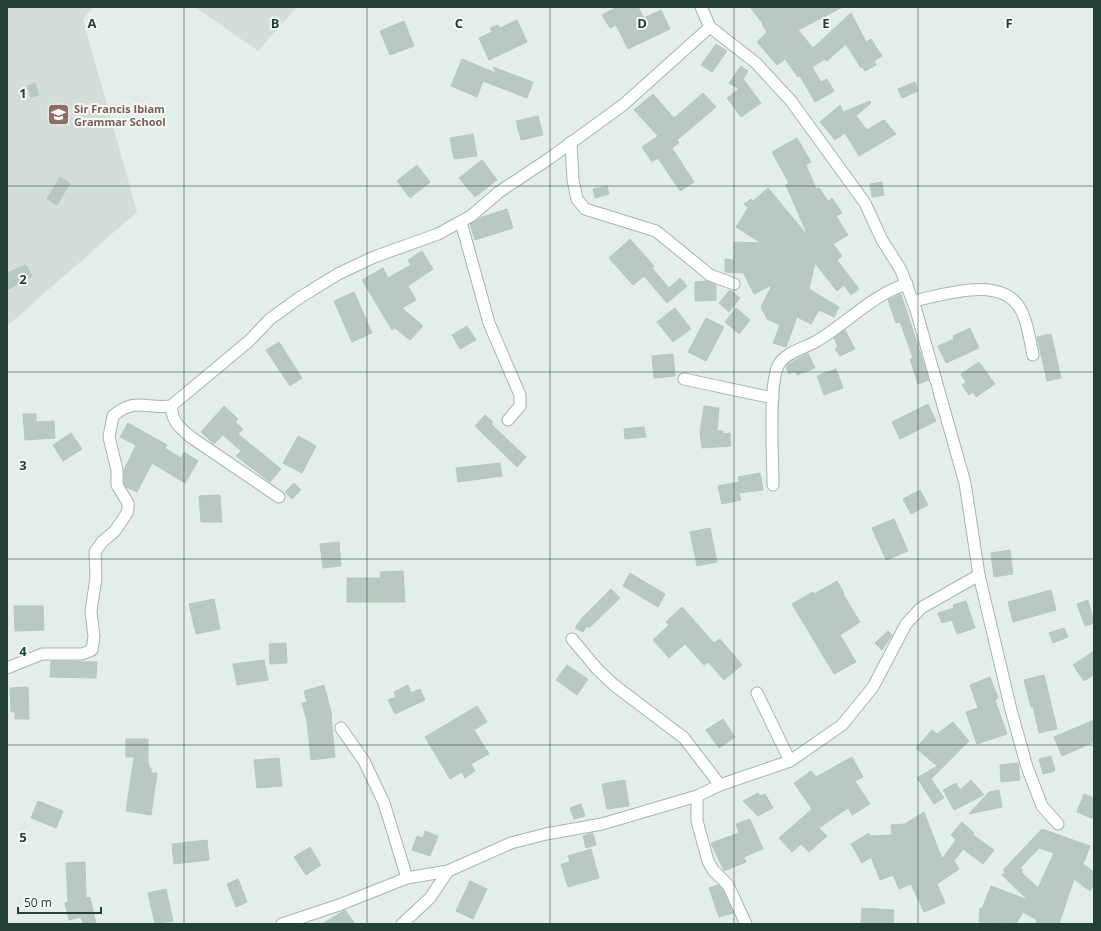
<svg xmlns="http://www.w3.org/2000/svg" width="1101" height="931" font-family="'Open Sans',sans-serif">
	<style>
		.built { fill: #d2ded7 }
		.building { fill: #b9c9c1; stroke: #b6c8bf; fill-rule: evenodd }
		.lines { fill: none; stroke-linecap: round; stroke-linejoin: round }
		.minor-casing { stroke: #a6b6af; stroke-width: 13 }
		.minor { stroke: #fff; stroke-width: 11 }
		.grid { fill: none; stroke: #234035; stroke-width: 1; stroke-opacity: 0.55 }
		.labels { text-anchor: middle; stroke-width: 4; stroke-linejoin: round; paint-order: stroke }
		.education-label { font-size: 11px; font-weight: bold; fill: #785e54; stroke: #f5faf7; text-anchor: start }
		.grid-label { font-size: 13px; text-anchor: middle; font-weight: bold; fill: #234035; stroke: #f5faf7; stroke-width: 4; stroke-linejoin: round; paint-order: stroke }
	</style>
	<rect width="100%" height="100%" fill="#e4eee9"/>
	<g class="built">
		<polygon points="7,7 93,7 83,19 137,212 7,326"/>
		<polygon points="195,7 297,7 258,51"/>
	</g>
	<g class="building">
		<polygon points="617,7 638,7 644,18 661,10 670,29 628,49 616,25 610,28 602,15"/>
		<polygon points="750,7 843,7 798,30 813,48 851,13 866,42 871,39 882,56 874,61 876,65 865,71 862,67 861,68 846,44 827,61 825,59 812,67 821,82 827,79 834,91 815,102 800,76 798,77 785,59 777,65 757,42 767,32 762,25 763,24"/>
		<polygon points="517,20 527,42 489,60 479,38 492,32 490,28 498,25 500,28"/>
		<polygon points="404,21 414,46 390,55 380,31"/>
		<polygon points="716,44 727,51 712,72 701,65"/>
		<polygon points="462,59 496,73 493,67 533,82 527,98 483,81 477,97 451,86"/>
		<polygon points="741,66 748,71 743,79 761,103 741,117 727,98 739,89 729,83"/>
		<polygon points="915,82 918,91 902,98 898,89"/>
		<polygon points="35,83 39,95 31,97 27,86"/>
		<polygon points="703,93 716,107 677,140 679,143 672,148 694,182 680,191 658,158 652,162 642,147 658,136 634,110 653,94 674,118"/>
		<polygon points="870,101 871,103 856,116 867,130 884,120 896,134 859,156 845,133 835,140 820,122 840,105 843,112"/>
		<polygon points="538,116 543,135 521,140 516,121"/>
		<polygon points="473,134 477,156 454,159 450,138"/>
		<polygon points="797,138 811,162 806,165 816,189 819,188 828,201 832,198 842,213 836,216 848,235 833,244 842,256 837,260 859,289 851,295 844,285 837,291 815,263 809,289 839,307 834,317 819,310 811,324 797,317 786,347 773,343 780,325 767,319 761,307 772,285 754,294 744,274 745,273 725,272 725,259 734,260 734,242 761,243 736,227 748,208 744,204 751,199 753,201 768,188 808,236 786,185 789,183 772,152"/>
		<polygon points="482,160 497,180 475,197 459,178"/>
		<polygon points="417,165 430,182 410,198 397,181"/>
		<polygon points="60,177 70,183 57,205 47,199"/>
		<polygon points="882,182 884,195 872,197 870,184"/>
		<polygon points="607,186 609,194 595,198 593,189"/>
		<polygon points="507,209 513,228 475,240 470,224 482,217"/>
		<polygon points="630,239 654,266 652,268 669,288 680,278 687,286 667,303 644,276 633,285 609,258"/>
		<polygon points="422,251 433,269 408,286 416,300 402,308 423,326 410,340 395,328 392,330 362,280 383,268 388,278 411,265 408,260"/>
		<polygon points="26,265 32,276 7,290 7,273"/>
		<polygon points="707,281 716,285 716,300 695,301 695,282"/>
		<polygon points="730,290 740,298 729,312 719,303"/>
		<polygon points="354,292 372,333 352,342 334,301"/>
		<polygon points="901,294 929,380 918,384 910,359 913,358 900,322 896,323 888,300"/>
		<polygon points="675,308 691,329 673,342 657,322"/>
		<polygon points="736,308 750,320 739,334 725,322"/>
		<polygon points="706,318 724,327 706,361 688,352"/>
		<polygon points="467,326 476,340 460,349 452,335"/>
		<polygon points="970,328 979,348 946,363 938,346 954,339 953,336"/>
		<polygon points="845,330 855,349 840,356 835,349 838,347 834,338"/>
		<polygon points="1051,334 1061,378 1047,381 1037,337"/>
		<polygon points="279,342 302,378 290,386 266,350"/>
		<polygon points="808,353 815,368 797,375 795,371 789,374 786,367 787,365"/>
		<polygon points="673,354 675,376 654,378 652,356"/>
		<polygon points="979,362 995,384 976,397 973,392 969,395 962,385 966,382 961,374"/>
		<polygon points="836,369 843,388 824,395 817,376"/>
		<polygon points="928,404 936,421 900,439 892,422"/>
		<polygon points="224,406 238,419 235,422 243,429 238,434 281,469 270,482 236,456 241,451 223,435 214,444 201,432"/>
		<polygon points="704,406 719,408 717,431 723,431 723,434 730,433 731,446 702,448 700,433"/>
		<polygon points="23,414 36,414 36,422 54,421 55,438 25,440"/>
		<polygon points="485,415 493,422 491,424 526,457 517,467 475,426"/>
		<polygon points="128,423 167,445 165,448 181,458 184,452 198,461 185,483 152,463 137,492 126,487 124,483 124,470 136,445 120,437"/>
		<polygon points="644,427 646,437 625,439 624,429"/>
		<polygon points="71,433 82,449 63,461 53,445"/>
		<polygon points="298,436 316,446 302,473 283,463"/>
		<polygon points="500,463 502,476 458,482 456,468"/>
		<polygon points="760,473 763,490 739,493 741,500 722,504 718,486 739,482 738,477"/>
		<polygon points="294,483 301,490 292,499 285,492"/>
		<polygon points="920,490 928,505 911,514 903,499"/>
		<polygon points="220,495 222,522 201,522 199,496"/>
		<polygon points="894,519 908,551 886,560 872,528"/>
		<polygon points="710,528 717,562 697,566 690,532"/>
		<polygon points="339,542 341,566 323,568 320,544"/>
		<polygon points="1010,550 1013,574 994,577 991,553"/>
		<polygon points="403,571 405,602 347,602 347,578 381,578 380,572"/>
		<polygon points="630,573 665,594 658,607 623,586"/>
		<polygon points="837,581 844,593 843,594 860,622 840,635 856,662 834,674 792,604 813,592 814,594"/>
		<polygon points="611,589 620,598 589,628 587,625 583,632 575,628 581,619"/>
		<polygon points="1051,590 1056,610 1013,622 1008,602"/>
		<polygon points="214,599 220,629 196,634 189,604"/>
		<polygon points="1088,600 1094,623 1085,626 1077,604"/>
		<polygon points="966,601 975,628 957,634 952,620 942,623 938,613 954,608 953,605"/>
		<polygon points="14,606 43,606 44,630 15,631"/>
		<polygon points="682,607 714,643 720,639 742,665 724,680 708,662 704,665 685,644 669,658 653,640 669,625 666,622"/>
		<polygon points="1064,628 1068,637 1053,643 1049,633"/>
		<polygon points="888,631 892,635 882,650 875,643"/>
		<polygon points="286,643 287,663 270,664 269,644"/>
		<polygon points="1094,651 1094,675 1084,681 1073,665"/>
		<polygon points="264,660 268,680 237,685 233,664"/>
		<polygon points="51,661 97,662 96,678 50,677"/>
		<polygon points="567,665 588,679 577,695 556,680"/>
		<polygon points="1044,675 1057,729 1039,733 1033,707 1031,707 1024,680"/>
		<polygon points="990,677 998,698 995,700 1007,734 977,744 966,712 978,708 970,685"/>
		<polygon points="324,685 332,716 331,716 335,757 311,760 307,721 302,703 307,702 304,691"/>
		<polygon points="408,685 411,693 420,689 425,700 395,714 388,700 396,697 394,692"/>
		<polygon points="28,687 29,719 15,719 15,712 11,712 10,688"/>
		<polygon points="477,706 487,722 474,730 489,754 471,764 475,771 465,778 462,772 450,779 425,737"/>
		<polygon points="723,719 735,737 719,748 706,730"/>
		<polygon points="1094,720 1094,742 1062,756 1054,737"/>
		<polygon points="953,722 969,741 931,779 944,798 934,804 917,778 937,766 916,748 932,730 937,734"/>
		<polygon points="126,739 148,739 148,763 149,764 149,767 151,768 151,773 157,773 151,815 126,811 134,757 126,757"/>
		<polygon points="1051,756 1055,771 1043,774 1039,759"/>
		<polygon points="852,757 863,777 855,781 870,804 852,815 848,808 819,828 827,836 809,852 801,844 792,852 779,838 812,809 794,783 811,771 816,777"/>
		<polygon points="279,758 282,786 257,788 254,760"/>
		<polygon points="1018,763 1020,780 1001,782 1000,765"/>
		<polygon points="625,780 629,806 607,809 602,784"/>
		<polygon points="971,780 984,795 954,810 943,790 956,783 960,790"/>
		<polygon points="999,790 1002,807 969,814 989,792"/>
		<polygon points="758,793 760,796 765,794 773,808 758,816 743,801"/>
		<polygon points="1084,794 1094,798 1094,819 1077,812"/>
		<polygon points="38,801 63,811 56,828 31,818"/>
		<polygon points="581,804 585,816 574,819 570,808"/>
		<polygon points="924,812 942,859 956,840 951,835 962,822 974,833 972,834 994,850 983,864 963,849 954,861 959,869 937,884 945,903 924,912 911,884 899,889 893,875 880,880 871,857 862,863 851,844 869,833 870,836 892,835 891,825 905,824"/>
		<polygon points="750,819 763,849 744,857 746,862 724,871 711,843 739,833 736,824"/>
		<path d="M1042,829L1090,846L1083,864L1094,872V885L1090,891L1074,879L1059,924H1036L1037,920L1023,912L1016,924L979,922L980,908L982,909L991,886L1028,900L1002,875L1005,872L1003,870ZM1039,848L1054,853L1038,888L1021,872L1023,870L1020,868Z"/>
		<polygon points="425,831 438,836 430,856 412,850 417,836 423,838"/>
		<polygon points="593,833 596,845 586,848 583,836"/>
		<polygon points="207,840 209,860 174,864 172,844"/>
		<polygon points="310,847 321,865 306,875 294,857"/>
		<polygon points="591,849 599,878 568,887 561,864 570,862 568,856"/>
		<polygon points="85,862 86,898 90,897 96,924 83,924 81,917 69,920 65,903 68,902 66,863"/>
		<polygon points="238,879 247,902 236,907 227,884"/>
		<polygon points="470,881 487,889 473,919 456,911"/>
		<polygon points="718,885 722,889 733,913 719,917 709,888"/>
		<polygon points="166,889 173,921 155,924 148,893"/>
		<polygon points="862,908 894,910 893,924 861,924"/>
		<polygon points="345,910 355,924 322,924"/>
	</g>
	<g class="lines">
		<defs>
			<g id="minor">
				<polyline points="701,7 710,27 756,63 791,101 865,203 882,240 901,270 916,310 965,483 979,575 1011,710 1027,767 1042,806 1058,824"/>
				<polyline points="571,142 573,180 577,199 585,209 656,231 710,275 734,284"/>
				<polyline points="461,222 489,323 520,395 520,406 508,420"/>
				<path d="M913,301C944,295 1002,274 1021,310C1028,323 1030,341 1033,355"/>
				<polyline points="684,379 773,398"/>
				<path d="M171,406C173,423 179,427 192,438L279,497"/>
				<path d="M773,485C773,461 768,381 779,364C785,353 804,348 815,342C847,324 871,295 907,284"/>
				<polyline points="572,639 598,670 614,685 684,738 720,785"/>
				<path d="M7,668L42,654H82L92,650L94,637L91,611L96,578L95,552L102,542L115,531L127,513L128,508V503L117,485V470L109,437L113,416C135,397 145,409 171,406L249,341L270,319L299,298L338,274L374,257L438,234L471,216L499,192L550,158L623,105L710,27"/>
				<polyline points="757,693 790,761"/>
				<polyline points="341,728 364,761 384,803 407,878"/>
				<polyline points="697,796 697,821 708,861 713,870 728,885 746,924"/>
				<polyline points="282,924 339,905 407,878 448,871 511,843 546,834 602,824 697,796 720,785 790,761 842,725 873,687 906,624 921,608 979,575"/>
				<polyline points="402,924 430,898 448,871"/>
			</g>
		</defs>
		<use href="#minor" class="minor-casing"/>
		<use href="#minor" class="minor"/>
	</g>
	<path class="grid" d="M184,7V924M367,7V924M550,7V924M734,7V924M918,7V924M7,186H1094M7,372H1094M7,559H1094M7,745H1094"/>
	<defs>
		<symbol id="university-square" viewBox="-11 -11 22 22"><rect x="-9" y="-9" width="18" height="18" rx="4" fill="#8d6e63" stroke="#f5faf7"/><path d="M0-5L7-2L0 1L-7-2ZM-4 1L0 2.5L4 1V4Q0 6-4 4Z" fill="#fff"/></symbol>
	</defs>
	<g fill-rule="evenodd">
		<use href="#university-square" x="46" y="102" width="25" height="25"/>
	</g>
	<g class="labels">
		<g class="education-label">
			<text x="74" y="113">Sir Francis Ibiam<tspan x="74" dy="13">Grammar School</tspan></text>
		</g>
	</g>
	<g class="grid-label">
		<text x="92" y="28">A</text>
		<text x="275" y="28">B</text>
		<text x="459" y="28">C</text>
		<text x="642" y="28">D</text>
		<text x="826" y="28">E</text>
		<text x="1009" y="28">F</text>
		<text x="23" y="98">1</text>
		<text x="23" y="284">2</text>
		<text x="23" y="470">3</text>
		<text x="23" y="656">4</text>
		<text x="23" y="842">5</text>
	</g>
	<rect width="1101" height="931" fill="none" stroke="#234035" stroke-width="16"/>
	<path d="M18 907v6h83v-6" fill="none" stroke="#234035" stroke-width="2"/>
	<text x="24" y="907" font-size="12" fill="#234035" stroke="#f5faf7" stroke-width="3" paint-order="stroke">50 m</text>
</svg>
